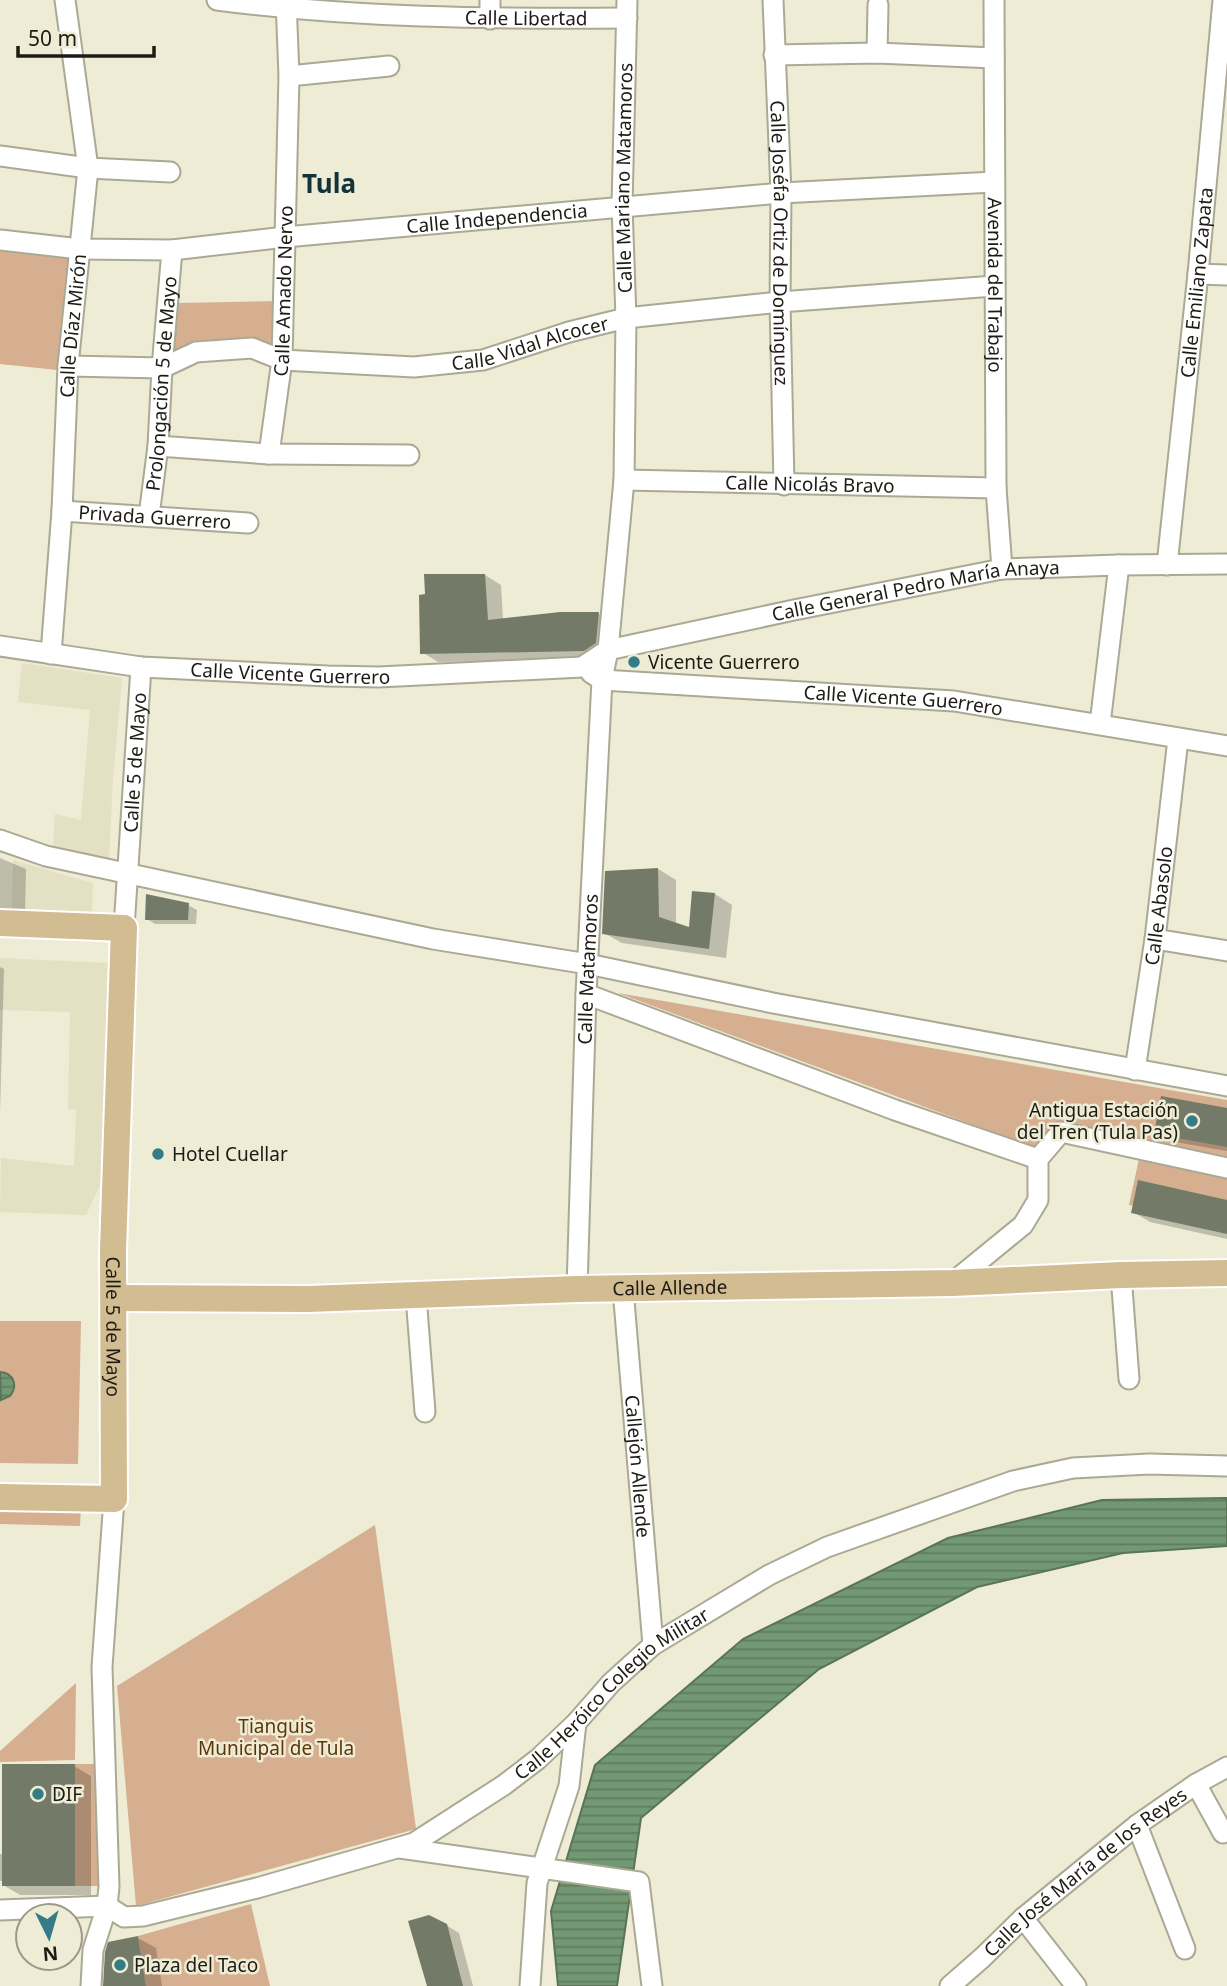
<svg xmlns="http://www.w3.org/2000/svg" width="1227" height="1986" font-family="'Noto Sans',sans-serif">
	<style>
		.built { fill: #e3e0c3 }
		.green { fill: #d6af90 }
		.water { fill: url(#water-rules); stroke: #597457; stroke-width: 2 }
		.shadow { fill: #0003 }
		.building { fill: #737b68 }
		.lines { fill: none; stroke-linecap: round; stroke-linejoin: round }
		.minor-casing { stroke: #aba994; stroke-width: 23 }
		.major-casing { stroke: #fff; stroke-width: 30 }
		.minor { stroke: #fff; stroke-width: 19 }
		.major { stroke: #d2bc91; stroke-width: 26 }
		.poi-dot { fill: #367c88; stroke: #eeecd5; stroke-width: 2.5 }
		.labels { text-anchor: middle; stroke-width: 5; stroke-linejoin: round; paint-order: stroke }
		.street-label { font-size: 19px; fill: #1d1c14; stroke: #eeecd5 }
		.poi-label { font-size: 19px; fill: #1d1c14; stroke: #eeecd5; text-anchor: start }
		.park-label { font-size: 19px; fill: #5e350a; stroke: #eeecd5 }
		.district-label { font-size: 26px; font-weight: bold; fill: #113339; stroke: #eeecd5 }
	</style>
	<defs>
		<pattern id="water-rules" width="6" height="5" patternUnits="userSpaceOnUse" patternTransform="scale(1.75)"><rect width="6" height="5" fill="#739974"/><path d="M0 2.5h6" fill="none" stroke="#5e7c5e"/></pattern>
	</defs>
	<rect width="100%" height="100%" fill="#eeecd5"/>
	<g class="built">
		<polygon points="22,663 122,678 113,779 109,858 53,848 55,814 81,820 90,710 18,702"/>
		<polygon points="13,860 93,883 92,912 12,908"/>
		<polygon points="0,958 108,963 102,1181 86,1215 0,1212 1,1158 74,1166 76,1110 68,1109 70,1012 0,1010"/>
	</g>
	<g class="green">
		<polygon points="0,247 69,255 57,370 0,364"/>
		<polygon points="276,301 273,348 250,338 196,341 172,356 175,303"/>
		<polygon points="618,993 1227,1100 1227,1219 1129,1205 1142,1145 1057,1127 1038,1149"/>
		<polygon points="0,1321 81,1321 78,1464 0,1463"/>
		<polygon points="0,1502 81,1506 80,1526 0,1524"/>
		<polygon points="375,1525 416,1829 136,1906 117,1686"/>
		<polygon points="76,1683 75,1760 0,1762 0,1751"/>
		<polygon points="75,1764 95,1764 99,1886 75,1886"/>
		<polygon points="251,1904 270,1986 146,1986 138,1936"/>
	</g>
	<g class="water">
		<path d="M0,1372C14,1373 18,1386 10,1396L1,1400Z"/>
		<polygon points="1227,1498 1227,1546 1123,1553 977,1587 819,1669 641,1818 617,1986 558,1986 551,1911 595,1765 743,1639 948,1538 1102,1500"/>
	</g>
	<g class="shadow">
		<polygon points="485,575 501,585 503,620 599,614 615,623 601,659 438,662 422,652"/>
		<polygon points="0,858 26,869 25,914 0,913"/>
		<polygon points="658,869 676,880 676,925 691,929 715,894 732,905 726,958 622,943 604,933"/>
		<polygon points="188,905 197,910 196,924 155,924 147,919"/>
		<polygon points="0,967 4,969 0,1114"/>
		<polygon points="1227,1110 1227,1151 1169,1141 1156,1133"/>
		<polygon points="1227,1202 1227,1239 1150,1222 1133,1212"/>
		<polygon points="74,1766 91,1776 91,1895 20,1895 3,1885 3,1881 0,1881 0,1854 3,1854"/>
		<polygon points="446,1925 459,1933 473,1986 429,1986"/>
		<polygon points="138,1938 156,1948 162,1986 105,1986"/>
	</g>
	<g class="building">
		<polygon points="424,574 485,574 488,620 560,612 599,612 596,643 584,651 420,654 419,595 425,594"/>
		<polygon points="658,868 659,917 689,927 692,891 715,893 709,949 602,934 605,871"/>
		<polygon points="146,894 189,903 188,920 145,920"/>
		<polygon points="1161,1096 1227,1108 1227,1147 1154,1134"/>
		<polygon points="1138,1180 1227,1200 1227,1234 1131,1213"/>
		<rect x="2" y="1764" width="73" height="122"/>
		<polygon points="429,1915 447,1924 463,1986 427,1986 408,1921"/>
		<polygon points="138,1936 146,1986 103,1986 105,1952 108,1942"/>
	</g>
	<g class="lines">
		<defs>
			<g id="minor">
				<path id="s1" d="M217,0C353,18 490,19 627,18"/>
				<polyline points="490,0 490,19"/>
				<path id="s2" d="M773,0L781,193L780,302L784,485"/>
				<path id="s3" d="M994,0L996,488L1002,569"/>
				<polyline points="877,53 878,5"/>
				<polyline points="774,55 877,53 994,58"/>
				<polyline points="289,76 389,66"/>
				<polyline points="0,156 88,168 170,172"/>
				<path id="s4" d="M0,240L80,249L172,250L285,237L781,193L994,182"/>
				<polyline points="1198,274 1227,275"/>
				<path id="s5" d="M68,366L162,368L196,352L252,348L282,360L414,367L483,360L569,332L626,318L780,302L994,286"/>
				<polyline points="158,446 269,454 409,455"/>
				<path id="s6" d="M269,454L282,360L289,76L286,0"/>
				<path id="s7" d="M624,480L996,488"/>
				<path id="s8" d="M62,511L248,523"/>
				<path id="s9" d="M149,516L158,446L162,368L172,250"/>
				<path id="s10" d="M1167,565L1198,274L1223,0"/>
				<path id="s11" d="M0,646L141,667L328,676L379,677L582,667L608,650L794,610L1002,569L1119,565L1227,564"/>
				<path id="s12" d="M51,654L62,511L68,366L88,168L65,0"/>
				<path id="s13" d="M591,673L602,680L954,701L1227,746"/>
				<polyline points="1100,724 1119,565"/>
				<polyline points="0,840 46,856 433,939 588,964 773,1003 1227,1086"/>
				<path id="s14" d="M124,928L141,667"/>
				<polyline points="1155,939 1227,951"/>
				<polyline points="586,994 895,1110 1038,1159"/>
				<path id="s15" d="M1135,1070L1155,939L1178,739"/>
				<polyline points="1121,1275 1129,1379"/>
				<polyline points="952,1283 1023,1225 1038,1200 1038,1159 1061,1132 1227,1168"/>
				<path id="s16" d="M577,1289L586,994L602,680L608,650L624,480L626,318L622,206L627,0"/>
				<path id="s17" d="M623,1289L653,1645"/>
				<polyline points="416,1296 425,1412"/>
				<polyline points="1196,1784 1223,1833"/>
				<polyline points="1137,1825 1185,1949"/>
				<polyline points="400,1848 639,1882 652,1986"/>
				<path id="s18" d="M0,1910L107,1906L124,1917L143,1916L257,1888L414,1843L504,1785L538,1759L576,1723L611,1683L653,1645L769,1575L827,1547L1013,1481L1073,1468L1149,1464L1227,1466"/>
				<polyline points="1023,1918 1076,1986"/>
				<polyline points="91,1986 93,1950 107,1906 109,1887 102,1667 114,1499"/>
				<polyline points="530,1986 537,1883 569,1786 576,1723"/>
				<path id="s19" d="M950,1986L982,1958L1023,1918L1137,1825L1196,1784L1227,1767"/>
			</g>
			<g id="major">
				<path id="s20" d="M0,923L124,928L113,1250L114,1499L0,1497"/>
				<path id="s21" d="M114,1298L308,1299L577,1289L952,1283L1121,1275L1227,1273"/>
			</g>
		</defs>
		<use href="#minor" class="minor-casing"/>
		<use href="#major" class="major-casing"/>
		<use href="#minor" class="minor"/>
		<use href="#major" class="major"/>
	</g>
	<g class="poi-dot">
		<circle cx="634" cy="662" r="7"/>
		<circle cx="1192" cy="1121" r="7"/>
		<circle cx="158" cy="1154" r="7"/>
		<circle cx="38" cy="1794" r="7"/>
		<circle cx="120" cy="1965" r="7"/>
	</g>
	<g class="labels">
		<g class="street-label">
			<text dy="7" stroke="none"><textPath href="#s1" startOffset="310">Calle Libertad</textPath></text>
			<text dy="7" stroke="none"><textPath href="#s16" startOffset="1113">Calle Mariano Matamoros</textPath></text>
			<text dy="7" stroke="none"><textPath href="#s4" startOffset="499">Calle Independencia</textPath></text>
			<text dy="7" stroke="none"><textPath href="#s2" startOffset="243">Calle Joséfa Ortiz de Domínguez</textPath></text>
			<text dy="7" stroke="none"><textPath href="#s10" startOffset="284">Calle Emiliano Zapata</textPath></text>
			<text dy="7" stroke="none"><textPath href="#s3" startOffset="285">Avenida del Trabajo</textPath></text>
			<text dy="7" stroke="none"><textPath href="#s6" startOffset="164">Calle Amado Nervo</textPath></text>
			<text dy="7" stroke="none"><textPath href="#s12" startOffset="329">Calle Díaz Mirón</textPath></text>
			<text dy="7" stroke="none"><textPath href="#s5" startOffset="471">Calle Vidal Alcocer</textPath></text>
			<text dy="7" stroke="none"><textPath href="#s9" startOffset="133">Prolongación 5 de Mayo</textPath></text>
			<text dy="7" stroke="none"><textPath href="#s7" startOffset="186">Calle Nicolás Bravo</textPath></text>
			<text dy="7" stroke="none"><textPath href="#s8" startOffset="93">Privada Guerrero</textPath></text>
			<text dy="7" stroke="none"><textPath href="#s11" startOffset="929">Calle General Pedro María Anaya</textPath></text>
			<text dy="7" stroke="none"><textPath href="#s11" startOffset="292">Calle Vicente Guerrero</textPath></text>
			<text dy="7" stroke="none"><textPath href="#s13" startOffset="315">Calle Vicente Guerrero</textPath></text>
			<text dy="7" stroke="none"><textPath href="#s14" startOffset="166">Calle 5 de Mayo</textPath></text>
			<text dy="7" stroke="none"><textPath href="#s15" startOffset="166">Calle Abasolo</textPath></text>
			<text dy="7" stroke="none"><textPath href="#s16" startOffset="320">Calle Matamoros</textPath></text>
			<text dy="7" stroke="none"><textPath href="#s21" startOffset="556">Calle Allende</textPath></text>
			<text dy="7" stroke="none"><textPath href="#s20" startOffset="523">Calle 5 de Mayo</textPath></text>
			<text dy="7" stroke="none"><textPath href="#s17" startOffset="178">Callejón Allende</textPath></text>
			<text dy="7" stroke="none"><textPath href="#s18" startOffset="676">Calle Heróico Colegio Militar</textPath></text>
			<text dy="7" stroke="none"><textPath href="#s19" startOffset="177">Calle José María de los Reyes</textPath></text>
		</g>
		<g class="poi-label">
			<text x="648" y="669">Vicente Guerrero</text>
			<text x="1178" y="1117" text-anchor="end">Antigua Estación<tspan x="1178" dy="22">del Tren (Tula Pas)</tspan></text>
			<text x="172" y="1161">Hotel Cuellar</text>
			<text x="52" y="1801">DIF</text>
			<text x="134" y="1972">Plaza del Taco</text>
		</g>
		<g class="park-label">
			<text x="276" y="1733">Tianguis<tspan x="276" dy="22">Municipal de Tula</tspan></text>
		</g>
		<g class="district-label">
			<text x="329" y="193">Tula</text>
		</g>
	</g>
	<g transform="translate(49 1937) rotate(175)"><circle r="33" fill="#eeecd5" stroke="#9a9988" stroke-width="2"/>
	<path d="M0-5L12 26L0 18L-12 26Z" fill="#367c88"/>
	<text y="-10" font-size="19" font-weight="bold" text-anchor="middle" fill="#1d1c14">N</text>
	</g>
	<path d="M18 46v10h136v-10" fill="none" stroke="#1d1c14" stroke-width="3.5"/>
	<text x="28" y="46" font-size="21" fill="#1d1c14" stroke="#eeecd5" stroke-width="5" paint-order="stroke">50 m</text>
</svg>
